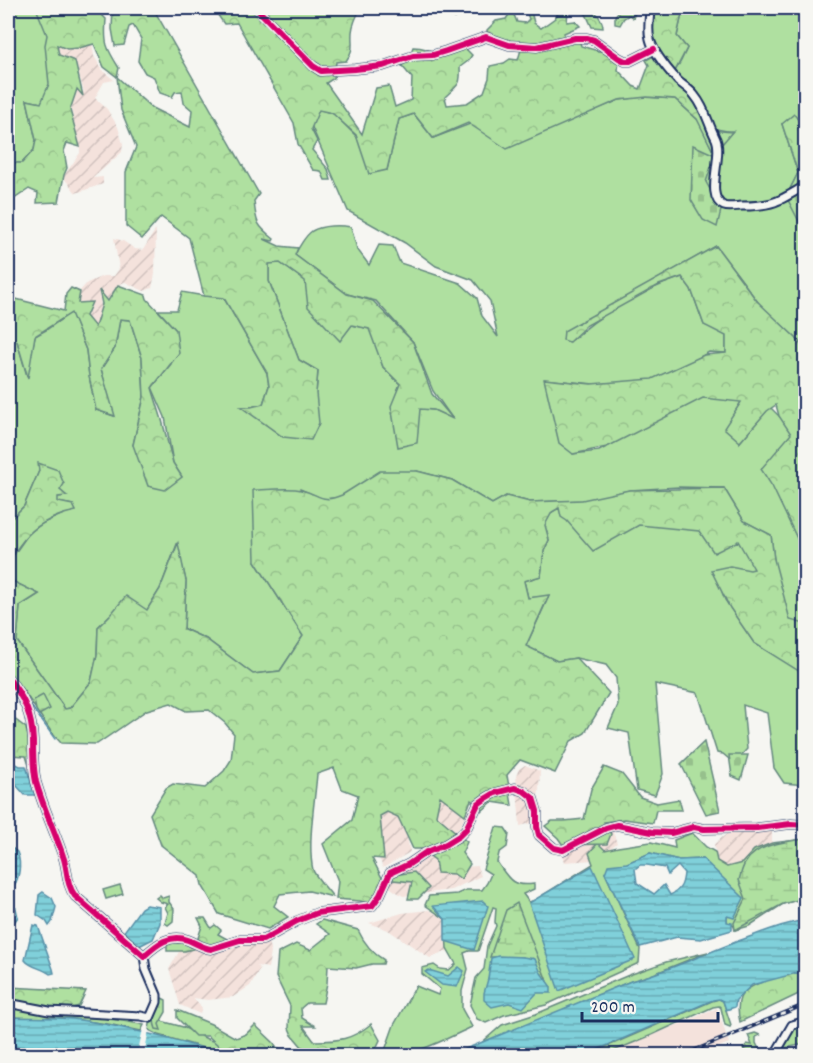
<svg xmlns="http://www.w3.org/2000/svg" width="813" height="1063" font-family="Dekko,sans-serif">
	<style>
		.built { fill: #f4e2dc }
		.industrial { fill: url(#industrial-furrows) }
		.grass { fill: #afe0a0; stroke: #65887f; stroke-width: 1.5 }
		.forest { fill: url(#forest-crowns); stroke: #65887f; stroke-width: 1.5 }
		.wetland { fill: url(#wetland-marsh); stroke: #65887f; stroke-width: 1.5 }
		.cemetery { fill: url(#cemetery-stones); stroke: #65887f; stroke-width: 1.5 }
		.water { fill: url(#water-rules); stroke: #5890a8; stroke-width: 1.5; fill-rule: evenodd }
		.pier { fill: #f6f6f2 }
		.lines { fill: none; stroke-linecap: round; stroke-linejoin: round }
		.stream { stroke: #5890a8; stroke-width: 1.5 }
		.minor-casing { stroke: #1b2f5e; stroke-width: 11 }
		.minor { stroke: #f6f6f2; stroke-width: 7 }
		.rail-casing { stroke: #1b2f5e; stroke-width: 4 }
		.rail { stroke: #f6f6f2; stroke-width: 1.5; stroke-dasharray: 4.5; stroke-linecap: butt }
		.cycleway-casing { stroke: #f6f6f2; stroke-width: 10 }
		.cycleway { stroke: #d6006c; stroke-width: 6 }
	</style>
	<defs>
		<pattern id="industrial-furrows" width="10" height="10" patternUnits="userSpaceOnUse" patternTransform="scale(1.5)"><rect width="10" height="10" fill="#f4e2dc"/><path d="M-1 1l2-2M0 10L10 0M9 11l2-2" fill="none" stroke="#d1c2bf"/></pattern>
		<pattern id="forest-crowns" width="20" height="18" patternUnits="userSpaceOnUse" patternTransform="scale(1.5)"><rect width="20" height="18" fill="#afe0a0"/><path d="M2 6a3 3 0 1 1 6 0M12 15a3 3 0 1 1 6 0" fill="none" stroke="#96c08c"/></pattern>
		<pattern id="wetland-marsh" width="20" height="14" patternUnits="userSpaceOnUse" patternTransform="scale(1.5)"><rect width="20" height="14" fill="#afe0a0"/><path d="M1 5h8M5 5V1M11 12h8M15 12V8" fill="none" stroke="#96c08c"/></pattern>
		<pattern id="cemetery-stones" width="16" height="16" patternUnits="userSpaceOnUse" patternTransform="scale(1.5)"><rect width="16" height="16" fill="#afe0a0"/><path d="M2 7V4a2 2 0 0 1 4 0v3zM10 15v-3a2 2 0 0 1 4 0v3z" fill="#96c08c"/></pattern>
		<pattern id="water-rules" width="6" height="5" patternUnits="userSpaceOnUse" patternTransform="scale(1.5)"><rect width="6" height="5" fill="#80d0da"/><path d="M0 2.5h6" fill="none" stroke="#68a9b4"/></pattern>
	</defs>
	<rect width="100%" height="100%" fill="#f6f6f2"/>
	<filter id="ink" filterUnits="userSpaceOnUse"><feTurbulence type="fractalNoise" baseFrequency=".0167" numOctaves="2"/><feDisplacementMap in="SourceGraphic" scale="12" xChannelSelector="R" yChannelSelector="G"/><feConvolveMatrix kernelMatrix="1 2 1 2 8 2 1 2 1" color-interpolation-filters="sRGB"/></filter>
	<g filter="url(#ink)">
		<polygon class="built" points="717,1008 729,1043 699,1055 606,1055"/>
		<g class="industrial">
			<polygon points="92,42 94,56 103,71 114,80 104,82 95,98 107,109 118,127 123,144 122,152 93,178 103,177 103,184 76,193 63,177 80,153 80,147 74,125 71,106 77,89 84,92 75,61 59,55 57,44 67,49"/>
			<polygon points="156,229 155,274 152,288 144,291 125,282 118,285 109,303 99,291 101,307 95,327 86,316 78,303 78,293 87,283 103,276 114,276 119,269 114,238 123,241 135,249 143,250"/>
			<polygon points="525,765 540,771 539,791 532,823 520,826 516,776 519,769"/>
			<polygon points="418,785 470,805 461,825 453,835 420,846"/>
			<polygon points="382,806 401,807 410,852 383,868 376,850"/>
			<polygon points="610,824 617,843 595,860 564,862 560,847"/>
			<polygon points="772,831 772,843 754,850 742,863 727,867 717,861 714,844 728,833"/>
			<polygon points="442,849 445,869 477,866 481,876 451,890 403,896 386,885 400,871"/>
			<polygon points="429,910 445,919 445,941 448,951 430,958 388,930 369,923 402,913"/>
			<polygon points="239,941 240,944 249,942 268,942 271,952 268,968 257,966 260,969 250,986 233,997 208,1000 193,998 202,1008 200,1014 180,1005 169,969 180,950 190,945 206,952 212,952"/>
		</g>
		<g class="grass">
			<polygon points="8,8 36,8 49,34 50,87 41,103 27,100 36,140 34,150 22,163 8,163"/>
			<path d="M691,8H805V131L782,124L798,173L790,189L800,198L805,217V350L796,338L761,306L716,246L564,332L570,342C602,312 641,291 682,277L691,289L704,325L726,332V353L709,352L656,382L594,384L545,379L573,454L599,451L699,397L745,402L740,442L770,407L794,431L774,489L805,555V627L791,624L775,569L771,535L744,521L724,488L679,487L630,490L589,500L530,502L506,496L492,504L452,480L417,471L336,498L323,499L300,489L255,561L303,636L280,671L253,674L206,639L184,629L186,581L177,544L160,589L147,610L110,615L98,627L97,655L91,682L70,708L65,709L17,641L20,606L39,594L14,582L8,570V563L29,533L43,523L66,513L73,505L57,502V497L66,496L39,471L24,506L8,522V335L17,341L27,376L35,336L46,330L71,312L86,350L89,376L96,410L114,416L101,369L115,348L120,319L130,320L142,358L144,397L133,445L182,477L173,463L165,417L152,387L171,364L176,330L158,310H177L182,292L204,296L222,295L267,373L269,386L263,404L251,407H243L283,437L316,393L318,371L299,360L269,281V261L280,263L306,281L340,340L352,325L371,329L383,367L400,384L392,406L434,410L452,418L433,391L413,342L376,301L347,294L295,255C298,248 306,235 312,231C322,225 340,225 351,227L357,249L369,265L379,245L393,246L400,263L460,283L477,298L482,316L498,337L490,301L473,280L436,266L405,243L348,211L311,125L318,109L334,114L359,139L387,170L399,119L414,114L433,138L470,124L542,132L619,100L642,97L675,99L699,121L712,149L733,131H727L711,128L705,104L687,88L675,71L681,61L687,48L677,36L682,14Z"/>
			<polygon points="560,507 634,525 693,525 738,541 755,564 752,575 715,573 725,600 754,643 805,673 805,785 784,783 774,768 767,713 743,705 747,749 734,763 723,754 717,753 698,693 655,684 663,774 655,795 637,790 629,733 608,728 618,705 616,678 606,665 576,658 557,661 526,646 549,596 528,598 524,581 541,576 544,551 549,540 544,525 552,512"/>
			<path d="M496,827L505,828L509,834L507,847L499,853L497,862C509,879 511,887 534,884V889L523,894L529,902L535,900L593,864L589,853L598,843L605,850L618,847L651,842L675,848L674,840L692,833L706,847L715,852L717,861L727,867L742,863L754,850L772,843L805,839V898L783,904L749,926L735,930L734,926L727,922V915L703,859L679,860L650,853L605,873L640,949L639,963L546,1005L504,1015L486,1023L477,1019L470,1005L476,978L484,969L487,946L496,926L495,922L496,908L493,907L478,951H469L464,953L468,969L462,991V1009L472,1027C441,1041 418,1055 383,1056L394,1025L416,986L438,995L440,989L422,974V968L434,965L440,969L449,970L456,964L447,948L445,919L425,905L429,896L457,894L466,890H482L487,883L491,874L483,869Z"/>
			<polygon points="120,885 123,894 106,899 103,890"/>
			<polygon points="708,952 651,975 631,981 479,1045 502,1025 536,1014 629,975 666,962"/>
			<polygon points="719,999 723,1001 731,1025 730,1027 725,1025 721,1008 719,1006 713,1007 652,1035 604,1055 585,1056 712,1001"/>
			<path d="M19,1007C61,1015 103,1016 144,1025L141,1031L108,1024L70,1019L8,1017V1011Z"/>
			<polygon points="154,1019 183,1027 209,1040 263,1055 228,1055 159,1035 149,1030 150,1024"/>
		</g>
		<g class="forest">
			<path d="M36,8H101L100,13L106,19C104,44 106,47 119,68L117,77L152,108L190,127L192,110L184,103L182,91L175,92L172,97L160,93L154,77L145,73L138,61L141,39L133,25L129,27L124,45L115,46L112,29L113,8H153L259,194L254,201C256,222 256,225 274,239L273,241L264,239L279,246L298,248L295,255L347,294L373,301L413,342L432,394L453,419L434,410L420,409L417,443L398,447L391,406L400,384L383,367L369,329L352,325L340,341L308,307L305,281L280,263L269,264V281L299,360L318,371L316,393L319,423L311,440L283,437L241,407H251L263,404L269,386L267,373L224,298L204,296L189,238L161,217L142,239L126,226V172L136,147L121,110L117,77L104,67L94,44L79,48L67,49L57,45L59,55L75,61L83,96L77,89L70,110L80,147L67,143L64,151L67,168L64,175L59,202L37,203L38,193L29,189L8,203V163H22L34,150L36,140L27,100L41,103L49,84L45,45L47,35Z"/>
			<path d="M213,8H361C357,15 353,23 352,32C351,44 355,49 346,61L336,62L334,78L326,83L362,134L376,88L389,86L395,107L411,100L412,78L402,66L410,55L413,47C424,47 424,49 433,51C444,53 455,50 465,48L472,55L468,61L460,67C461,87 458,84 445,97L447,105L467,103L484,92L489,78L490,66L504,63L510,59L518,60L522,46L488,38L487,30L496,21L506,19L512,10L517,22L525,23L529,19L525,8L531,11L534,23L541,28L555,18L561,8H591C596,12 603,20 603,28L592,27L586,14L576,10L568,11L567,22L575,21L580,26L564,33L565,40L579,39L581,46L598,51H610L619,61L618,70L633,86L640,89L649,65L646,60L657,54L651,31L652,8H691L682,14L677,36L687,48L673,75L694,94L711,130L732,132L723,143L712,149L697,119L675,99L647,97L619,100L507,149L468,123L433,138L414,114L399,119L387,170L369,174L356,135L332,113L319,110L311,129L317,141L312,150L328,169L331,180H325L321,171L313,170L298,144L294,123L237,23L224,24Z"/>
			<polygon points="446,8 472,8 455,18"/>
			<polygon points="621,8 628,8 628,10 635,13 633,18 629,15 624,18 620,25 615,24 615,16"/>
			<polygon points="794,114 805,129 805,217 800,198 791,197 790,189 798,173 782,124"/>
			<polygon points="716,246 757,301 796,338 805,350 805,555 772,486 761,469 791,434 779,416 776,405 767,411 740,442 724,428 741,402 703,398 607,447 573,454 559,443 544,379 591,384 652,379 704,355 726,353 726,336 704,325 691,289 682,277 659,285 587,325 569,342 563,340 564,331"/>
			<polygon points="118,285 146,295 147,299 176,330 179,353 152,388 162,420 173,463 182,477 165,490 148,486 133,445 144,397 142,358 130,320 120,319 115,348 101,369 115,416 96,410 89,376 86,350 71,313 35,336 28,378 17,341 8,335 8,297 64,311 66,294 71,288 80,292 78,303 92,302 86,316 95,327 102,304 99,290 108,301"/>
			<path d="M38,463L58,470L64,484L60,490L67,496L58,497V502L73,505L76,511C60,514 40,522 28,535C20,543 14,553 8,563V522L24,506L39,471Z"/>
			<path d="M380,471H417L452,480L492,504L506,496L530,502L582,500L629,490L724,488L744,521L771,535L774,559L790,620L805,624V675L754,643L730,608L711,570L730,566L750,570L754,569L738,541L714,553L699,531L639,525L593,551L567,521L561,517L559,508L552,512L545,525L549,540L544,551L541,576L524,581L528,598L549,595L526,646L557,661L576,658L609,693L585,733L571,741L555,773L520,760L507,775L512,805L492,802L482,811L471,800L465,815L440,796L436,815L467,842L462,853L470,864L461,879L454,874L437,873L435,860L421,849H413L398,817L387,812L380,816L384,859L372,858L383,880L370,904L360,901L336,899L338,881L323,844L352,820L358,795L342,789L334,768L317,774C315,800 307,845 313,870C315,877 328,889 333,897L309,891L280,894L274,906L288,917L268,929L219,914L202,885L200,876L161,845L150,814L166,788L173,784L205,788L224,771L231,760L234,734L225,723L209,710L186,711L171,703L147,710L97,744L61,743L52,733L25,693L8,671V570L14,582L39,594L20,606L17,641L65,709L70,708L91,682L97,655L98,627L110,615L126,596L147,610L160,589L178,543L186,581L184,629L206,639L253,674L280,671L303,636L255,561L253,490C265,490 291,487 301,490C320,494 321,504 342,495Z"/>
			<polygon points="8,714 26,728 31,751 32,775 26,756 8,755 8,737 10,738 11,731 8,728"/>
			<polygon points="604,767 622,774 640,797 657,803 679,799 682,810 656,810 653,823 624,819 604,822 611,834 607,844 563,845 558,838 545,826 552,821 564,821 584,819 591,789"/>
			<polygon points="414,872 429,888 418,899 408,899 412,882 393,880 393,875"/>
			<polygon points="160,895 163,898 169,896 169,902 174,909 173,921 168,925 165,923 168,913 165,907 168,904 161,902 156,898"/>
			<polygon points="198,918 205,918 211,928 215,925 221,930 218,934 227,939 227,944 200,944 198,938 202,926"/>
			<path d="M322,920L358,930C364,943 372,953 384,960L383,964H372L356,968L328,966L327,983L323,1003H307L301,1008L302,1018L315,1026H303L314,1041C339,1041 351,1040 371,1024L380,1040L373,1055H309L292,1035L289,1028L290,1006L276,977L278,953L296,944L310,950L330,934L316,924Z"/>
			<polygon points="172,942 187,944 193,949 185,951 167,951 167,945"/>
			<path d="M805,971V991L740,1022C738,1014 737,1006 740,998C747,981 789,975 805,971Z"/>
			<polygon points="8,987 86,991 79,1006 69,1009 8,1001"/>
			<path d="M162,998L166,1000V1012L159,1024L161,1030L156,1029C151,1017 157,1009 162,998Z"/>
			<polygon points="177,1010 211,1024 236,1038 246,1034 255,1025 274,1043 277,1048 289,1051 291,1049 294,1052 292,1055 291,1056 268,1050 253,1051 249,1054 219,1046 208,1036 195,1036 177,1018"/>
			<polygon points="805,1020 805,1044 785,1048 782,1046 793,1028"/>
			<polygon points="755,1033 760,1035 756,1037 756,1043 759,1049 758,1051 767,1052 769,1055 787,1053 794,1055 747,1055 746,1051 743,1049 747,1044 752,1045 748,1035"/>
		</g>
		<g class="wetland">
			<path d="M803,839H806L805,898L783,904L735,930L734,923L746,899L739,880C741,874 742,867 746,862C757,844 785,842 803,839Z"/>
			<polygon points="517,903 547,981 523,957 490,957 506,910"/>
		</g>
		<g class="cemetery">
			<polygon points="693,145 715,155 706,182 721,210 717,227 703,220 691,200"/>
			<polygon points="805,189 805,230 802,227 788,200"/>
			<polygon points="43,695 50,709 39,715 36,710 34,700"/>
			<polygon points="704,742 720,811 706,814 681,764"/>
			<polygon points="729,755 748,755 741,780 732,776"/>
		</g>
		<g class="water">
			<polygon points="8,760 20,766 26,766 35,795 25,795 17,786 8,782"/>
			<path d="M8,845L17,852C23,866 18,882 10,893L8,892Z"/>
			<path d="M650,853L679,860L703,859L744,898L734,918L727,916V922L732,923V930L701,939L677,937L640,947L605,873L608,865L627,863ZM640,865H647L665,868L668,875L678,866L684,873C683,884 681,890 670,895L664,885L654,894L637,883L635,869Z"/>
			<polygon points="592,866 635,959 559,991 529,903"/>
			<polygon points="43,892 52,898 56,907 52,922 49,926 46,921 37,915 39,895"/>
			<polygon points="483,901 488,906 474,950 445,941 445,919 433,906"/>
			<polygon points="8,903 12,911 16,908 18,917 9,929 8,929"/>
			<polygon points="146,905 160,907 160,923 153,939 139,946 123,933 141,908"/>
			<path d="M805,920V971L752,985L736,1000L735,1007L726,1010L723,1001L719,999L713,1000L585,1055H451L631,981C672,970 712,950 752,936C770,929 787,923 805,920Z"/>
			<path d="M33,925L38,926L53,969L54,973L50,974C42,968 30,967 25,960Z"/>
			<polygon points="498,956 523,957 535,959 541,973 551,987 551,993 537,993 523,1008 509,1003 492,1007 484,1000 484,993 488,979 491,958"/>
			<polygon points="459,967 464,971 457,987 442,985 425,972 429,970 448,976"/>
			<path d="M8,1017C29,1018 52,1017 73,1019C126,1026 176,1041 228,1055L8,1056Z"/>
		</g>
		<polygon class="pier" points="143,1029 149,1030 144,1055 137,1055"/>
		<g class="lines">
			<polyline class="stream" points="26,699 55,739"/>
			<defs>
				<g id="minor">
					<polyline points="256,8 313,66 321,71 355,69 383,66 413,56 433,55 446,51 486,37 509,45 537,47 575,38 587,38 594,40 619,58 625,61 630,61 654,49"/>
					<path d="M650,8C650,18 647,29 650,39C653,52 669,71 678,81C684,86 691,90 695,96C705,108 708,123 715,137C725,154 703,197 724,206C729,208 737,206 742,206C773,206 780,201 806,185"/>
					<path d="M8,678C24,697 32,715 33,741C33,755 33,768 36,782C43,807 55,832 63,856C68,869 66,885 75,896L144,956"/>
					<path d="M144,956C156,945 170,933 188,940C196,943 203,948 211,949L240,940H263L297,921L317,913L372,906L380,895L390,873L409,864L425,853L446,844L459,836L466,829L478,804L485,799L495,793L515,788L524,791L533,798L537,811V827L539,835L554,848L563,850L606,828L617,825L652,832L671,833L694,827L704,829L757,828L791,824L806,825"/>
					<polyline points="8,1003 49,1011 141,1016 150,1018 157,1002 157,995 146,969 144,956"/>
					<polyline points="774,1056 792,1025 806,1021"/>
				</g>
			</defs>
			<use href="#minor" class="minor-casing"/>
			<use href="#minor" class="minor"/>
			<defs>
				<polyline id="rail" points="681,1056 806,1004"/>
			</defs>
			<use href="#rail" class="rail-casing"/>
			<use href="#rail" class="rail"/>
			<defs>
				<g id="cycleway">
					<polyline points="256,8 313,66 321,71 355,69 383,66 413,56 433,55 446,51 486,37 509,45 537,47 575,38 587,38 594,40 619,58 625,61 630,61 654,49"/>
					<path d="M8,678C24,697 32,715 33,741C33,755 33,768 36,782C43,807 55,832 63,856C68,869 66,885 75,896L144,956C156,945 170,933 188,940C196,943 203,948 211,949L240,940H263L297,921L317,913L372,906L380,895L390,873L409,864L425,853L446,844L459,836L466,829L478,804L485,799L495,793L515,788L524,791L533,798L537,811V827L539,835L554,848L563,850L606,828L617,825L652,832L671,833L694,827L704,829L757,828L791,824L806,825"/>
				</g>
			</defs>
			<use href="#cycleway" class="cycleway-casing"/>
			<use href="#cycleway" class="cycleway"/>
		</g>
	</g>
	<rect width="813" height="1063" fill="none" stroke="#f6f6f2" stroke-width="30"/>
	<rect x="15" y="15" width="783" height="1033" fill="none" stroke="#1b2f5e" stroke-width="2" filter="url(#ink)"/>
	<path d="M582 1012v9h136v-9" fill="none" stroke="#1b2f5e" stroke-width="3"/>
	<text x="591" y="1012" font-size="18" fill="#1b2f5e" stroke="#f6f6f2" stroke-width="4.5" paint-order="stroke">200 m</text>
</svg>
